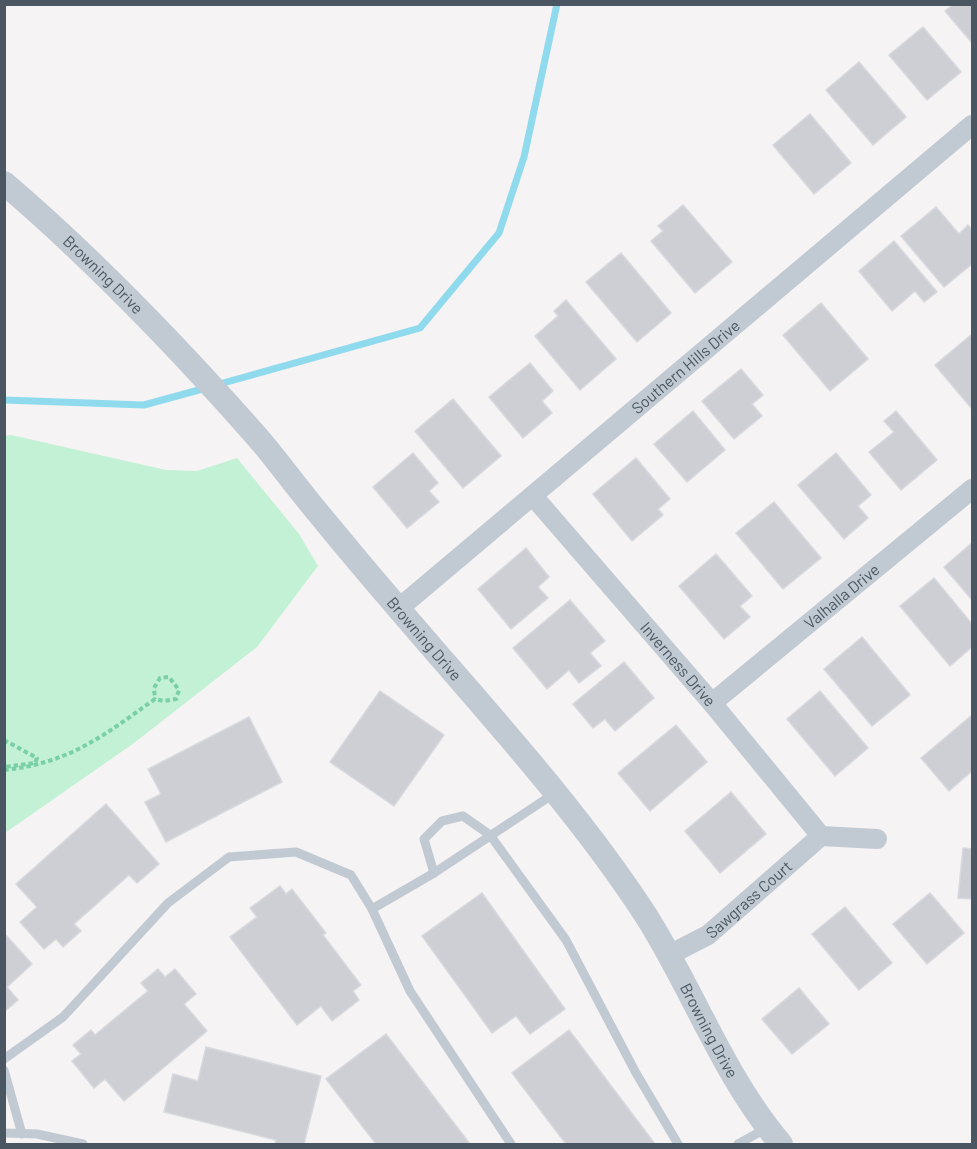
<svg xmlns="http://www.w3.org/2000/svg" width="977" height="1149" font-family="Barlow,sans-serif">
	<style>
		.green { fill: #c3f1d5 }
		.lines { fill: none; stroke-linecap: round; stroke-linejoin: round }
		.stream { stroke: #90daee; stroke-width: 7 }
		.building { fill: #cdcfd5; stroke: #d7d9de; stroke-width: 1.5 }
		.path { stroke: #7ad0a6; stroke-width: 4; stroke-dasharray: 4.5 3; stroke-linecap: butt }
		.service { stroke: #c1cad2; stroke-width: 9 }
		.minor { stroke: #c1cad2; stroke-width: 20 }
		.tertiary { stroke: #c1cad2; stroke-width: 24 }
		.labels { text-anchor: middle; stroke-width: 4.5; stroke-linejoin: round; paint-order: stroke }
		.street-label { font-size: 16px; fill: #4a5661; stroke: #fff }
	</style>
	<rect width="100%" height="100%" fill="#f5f3f3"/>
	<polygon class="green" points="11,435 166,470 197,471 237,458 299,534 318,566 257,647 134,743 5,833 4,436"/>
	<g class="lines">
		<g class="stream">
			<polyline points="216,385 420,328 499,233 524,157 557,4"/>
			<polyline points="4,400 144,405 206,388"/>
		</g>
	</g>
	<g class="building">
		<polygon points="954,4 972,4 972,43 945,11"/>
		<polygon points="923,27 961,72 927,100 889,55"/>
		<polygon points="859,62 906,117 873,145 826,90"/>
		<polygon points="810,114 851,163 814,194 773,145"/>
		<polygon points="683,205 732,262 695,293 651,241 663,231 658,226"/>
		<polygon points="936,207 959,234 968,225 972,230 972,264 944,287 901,236"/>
		<polygon points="894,241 937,292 924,302 915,291 892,311 859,271"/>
		<polygon points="621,253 671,313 637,342 586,282"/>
		<polygon points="566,300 616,359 580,390 535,336 558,316 554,311"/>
		<polygon points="821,303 868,359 830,391 783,335"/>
		<polygon points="972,334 972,409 935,365"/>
		<polygon points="530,363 553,391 542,401 552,413 523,438 489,397"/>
		<polygon points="741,369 763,395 752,404 762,416 734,439 702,401"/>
		<polygon points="453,399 501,456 463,488 415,431"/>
		<polygon points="693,411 725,450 687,482 654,444"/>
		<polygon points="896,411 937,460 901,490 869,452 894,432 884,421"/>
		<polygon points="413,453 438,483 429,491 439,502 407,528 373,487"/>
		<polygon points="836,453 871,495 858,506 868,518 844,539 798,485"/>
		<polygon points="636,458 670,499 658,509 663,515 632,541 593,494"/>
		<polygon points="774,502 821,558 783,589 736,533"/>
		<polygon points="972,543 972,600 944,567"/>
		<polygon points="526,548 549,577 538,587 548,598 511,629 478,589"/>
		<polygon points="716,554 752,596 740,606 750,617 724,639 679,586"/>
		<polygon points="934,578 972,624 972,647 950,666 900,606"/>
		<polygon points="570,600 605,641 590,653 601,666 579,683 569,670 547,689 513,648"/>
		<polygon points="862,637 910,695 872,726 824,669"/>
		<polygon points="624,662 654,698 615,731 605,719 593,728 573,704"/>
		<polygon points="380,691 444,735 394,806 330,762"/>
		<polygon points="820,691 868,748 835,776 787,719"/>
		<polygon points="972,715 972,771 949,791 921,758"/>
		<polygon points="249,717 282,782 166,842 145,802 161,794 148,769"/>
		<polygon points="676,725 707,762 650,811 618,773"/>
		<polygon points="731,792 766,834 720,873 685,831"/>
		<polygon points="106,804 159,864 137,883 129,875 74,924 81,931 63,947 56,939 44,949 20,922 37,907 16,884"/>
		<polygon points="963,848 972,849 972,899 958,898"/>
		<polygon points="280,886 286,894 292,889 326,933 323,935 361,985 353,991 359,1000 332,1021 321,1006 297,1025 230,937 257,917 250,908"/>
		<polygon points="482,893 565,1009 530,1034 516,1016 492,1033 422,936"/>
		<polygon points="930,893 964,933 927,964 893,924"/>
		<polygon points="845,907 892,963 859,990 812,934"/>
		<polygon points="4,933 32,964 7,987 18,1000 4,1012"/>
		<polygon points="158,969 165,977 175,969 196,994 184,1004 207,1031 124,1101 105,1079 94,1088 72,1061 81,1054 73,1045 91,1030 95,1035 148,991 141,983"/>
		<polygon points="799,988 829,1024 792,1054 762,1019"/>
		<polygon points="569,1030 655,1144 566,1144 512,1073"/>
		<polygon points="386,1034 447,1114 470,1144 376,1144 326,1079"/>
		<polygon points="206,1047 321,1076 304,1144 275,1144 276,1140 164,1112 173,1074 198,1081"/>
	</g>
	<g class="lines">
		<g class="path">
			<polyline points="4,740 37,758 35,763 4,767"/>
			<path d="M4,770C70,763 103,736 155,699L164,701L176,699L179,690L169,677L160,678L154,688L155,699"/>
		</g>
		<g class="service">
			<polyline points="434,873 424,839 442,821 463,816 490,835 566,940 636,1073 678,1144"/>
			<polyline points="372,909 434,873 555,793"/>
			<polyline points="4,1059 63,1017 168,903 229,857 296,852 351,875 372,909 410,991 511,1144"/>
			<polyline points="4,1070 22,1134"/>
			<polyline points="4,1133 37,1134 83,1144"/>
			<polyline points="738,1144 767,1128"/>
		</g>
		<g class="minor">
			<path id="s1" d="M533,496L712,703L821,836"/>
			<path id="s2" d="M398,609L972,125"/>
			<path id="s3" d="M712,703L972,489"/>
			<polyline points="821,836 877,839"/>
			<path id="s4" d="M669,955L708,935L821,836"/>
		</g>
		<path class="tertiary" id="s5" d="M4,183C93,259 174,343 251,430C271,452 288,476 306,498C336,535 367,572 398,608C483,708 573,804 645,914C693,989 723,1076 781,1144"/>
	</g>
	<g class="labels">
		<g class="street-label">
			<text dy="6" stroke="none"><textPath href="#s5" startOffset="135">Browning Drive</textPath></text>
			<text dy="6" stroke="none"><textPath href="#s2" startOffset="376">Southern Hills Drive</textPath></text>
			<text dy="6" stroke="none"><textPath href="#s3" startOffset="168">Valhalla Drive</textPath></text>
			<text dy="6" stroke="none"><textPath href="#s5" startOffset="621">Browning Drive</textPath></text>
			<text dy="6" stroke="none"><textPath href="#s1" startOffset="222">Inverness Drive</textPath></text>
			<text dy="6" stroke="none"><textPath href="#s4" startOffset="98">Sawgrass Court</textPath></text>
			<text dy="6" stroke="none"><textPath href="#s5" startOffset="1107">Browning Drive</textPath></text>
		</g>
	</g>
	<rect width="977" height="1149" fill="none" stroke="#4a5661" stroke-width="12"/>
</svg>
